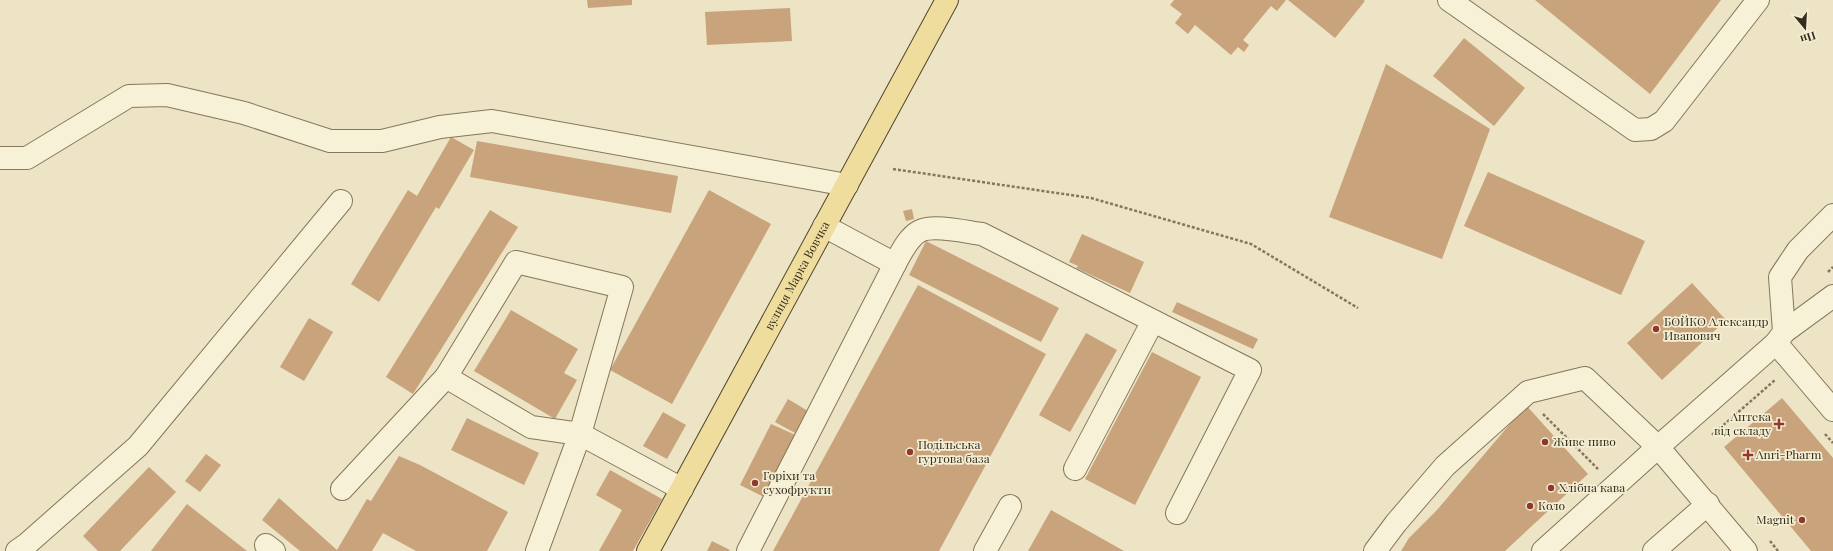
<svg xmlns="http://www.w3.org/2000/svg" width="1833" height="551" font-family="'Playfair Display',serif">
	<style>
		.building { fill: #c8a37b }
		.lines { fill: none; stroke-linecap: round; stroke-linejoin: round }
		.minor-casing { stroke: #86765b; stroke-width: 24 }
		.major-casing { stroke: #54442f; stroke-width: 24 }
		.path { stroke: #86765b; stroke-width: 2.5; stroke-dasharray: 3 2; stroke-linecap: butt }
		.minor { stroke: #f7f1d7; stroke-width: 22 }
		.major { stroke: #eedd9d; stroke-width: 22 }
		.poi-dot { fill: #92372e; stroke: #f4eed3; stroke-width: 1.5 }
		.labels { text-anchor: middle; stroke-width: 3.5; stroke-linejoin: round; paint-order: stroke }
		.street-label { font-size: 12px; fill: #362d1f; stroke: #f4eed3 }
		.poi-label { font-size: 12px; fill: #362d1f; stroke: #f4eed3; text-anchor: start }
	</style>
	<rect width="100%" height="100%" fill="#ece4c4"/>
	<g class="building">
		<polygon points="587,0 632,0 632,5 588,8"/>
		<polygon points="1174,0 1286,0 1277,11 1271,6 1243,40 1249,45 1244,52 1238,47 1231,55 1195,25 1188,34 1175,23 1182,14 1170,5"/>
		<polygon points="1288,0 1363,0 1365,1 1335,38"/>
		<polygon points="1535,0 1721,0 1650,94"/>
		<polygon points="790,8 792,41 707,45 705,12"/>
		<polygon points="1464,38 1525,88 1494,126 1433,76"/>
		<polygon points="1386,64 1490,129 1442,259 1329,217"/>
		<polygon points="451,137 474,150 439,209 436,207 379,302 351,284 408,190 417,196"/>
		<polygon points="477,141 678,176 671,213 470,177"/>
		<polygon points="1488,172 1645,241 1621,295 1464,226"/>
		<polygon points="709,190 771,224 672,404 610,370"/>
		<polygon points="912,209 914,219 906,221 903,211"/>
		<polygon points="490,210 518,227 413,394 386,377"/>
		<polygon points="1082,234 1144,262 1130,293 1076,268 1078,266 1069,262"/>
		<polygon points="926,241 1059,308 1041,342 909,275"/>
		<polygon points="1692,283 1726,320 1662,380 1627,343"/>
		<polygon points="918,285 1046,354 939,551 773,551"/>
		<polygon points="1177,302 1258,339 1253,349 1172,312"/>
		<polygon points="511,310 578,349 564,373 577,380 555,419 474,371"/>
		<polygon points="309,318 333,332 304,381 280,367"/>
		<polygon points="1086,333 1117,350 1070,432 1039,415"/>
		<polygon points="1152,352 1201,377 1135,505 1085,479"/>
		<polygon points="1782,398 1833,458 1833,551 1811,551 1724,447"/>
		<polygon points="788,399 808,411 795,433 775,422"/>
		<polygon points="1526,405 1588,474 1505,551 1401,551 1409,538 1437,510"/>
		<polygon points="663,412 686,425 667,459 643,446"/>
		<polygon points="467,418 539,453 524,485 451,450"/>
		<polygon points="771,424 800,437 768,499 740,485"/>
		<polygon points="206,454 221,465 200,492 185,481"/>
		<polygon points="399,456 420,465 508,512 487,551 416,551 383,533 372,551 300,551 262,520 279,498 337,550 367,499 371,501"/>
		<polygon points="149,467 176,492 120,551 98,551 83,536"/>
		<polygon points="610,470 662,499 633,551 599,551 622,510 596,495"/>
		<polygon points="187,504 247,551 151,551"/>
		<polygon points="1051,510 1124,551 1028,551"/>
		<polygon points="712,541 730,550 729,551 707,551"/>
	</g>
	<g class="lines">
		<defs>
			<g id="minor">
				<polyline points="1449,0 1635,130 1651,129 1664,121 1758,0"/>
				<polyline points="0,158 27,158 129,96 167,95 244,113 330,141 382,141 440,127 492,121 847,185"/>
				<path d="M824,226L895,264C901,253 908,237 920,231C934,224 966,232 982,234L1250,370L1177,513"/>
				<polyline points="1784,332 1833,296"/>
				<polyline points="1776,343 1833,410"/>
				<polyline points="446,377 531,427 580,434 682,489"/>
				<polyline points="1075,469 1153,321"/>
				<polyline points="342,489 446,377 516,262 622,287 580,434 537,551"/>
				<polyline points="266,545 274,551"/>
				<polyline points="17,551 27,544 138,446 341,201"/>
				<polyline points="748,551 895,264"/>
				<polyline points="985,551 1010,506"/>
				<polyline points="1375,551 1396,523 1445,466 1528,392 1585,378 1658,447 1543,551"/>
				<polyline points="1654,551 1708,504"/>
				<polyline points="1746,551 1658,447 1776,343 1784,332 1780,277 1798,250 1833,215"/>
			</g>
			<g id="major">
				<path id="s1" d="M648,551L947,0"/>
			</g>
		</defs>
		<use href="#minor" class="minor-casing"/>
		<use href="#major" class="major-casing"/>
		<g class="path">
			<polyline points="893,169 1091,198 1251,244 1358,308"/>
			<polyline points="1828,272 1833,267"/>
			<polyline points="1543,414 1598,469"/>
			<polyline points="1825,434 1833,443"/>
			<polyline points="1712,435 1775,380"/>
			<polyline points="1770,541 1778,551"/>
		</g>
		<use href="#minor" class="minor"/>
		<use href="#major" class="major"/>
	</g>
	<g class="poi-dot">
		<circle cx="1656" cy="329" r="4"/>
		<path d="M1777 418h4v4h4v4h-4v4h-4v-4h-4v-4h4z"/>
		<circle cx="1545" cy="442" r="4"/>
		<circle cx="910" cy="452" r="4"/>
		<path d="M1746 449h4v4h4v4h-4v4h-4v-4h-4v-4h4z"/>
		<circle cx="755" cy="483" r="4"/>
		<circle cx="1551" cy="488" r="4"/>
		<circle cx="1530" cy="506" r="4"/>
		<circle cx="1802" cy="520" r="4"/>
	</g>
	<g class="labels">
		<g class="street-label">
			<text dy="4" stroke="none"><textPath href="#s1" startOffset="313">вулиця Марка Вовчка</textPath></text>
		</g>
		<g class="poi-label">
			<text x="1664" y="326">БОЙКО Александр<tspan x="1664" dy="14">Иванович</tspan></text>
			<text x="1771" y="421" text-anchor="end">Аптека<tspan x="1771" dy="14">від складу</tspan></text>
			<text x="1553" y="446">Живе пиво</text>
			<text x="918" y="449">Подільська<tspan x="918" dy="14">гуртова база</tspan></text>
			<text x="1756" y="459">Anri-Pharm</text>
			<text x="763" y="480">Горіхи та<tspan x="763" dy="14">сухофрукти</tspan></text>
			<text x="1559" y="492">Хлібна кава</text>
			<text x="1538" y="510">Коло</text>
			<text x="1794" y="524" text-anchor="end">Magnit</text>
		</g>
	</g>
	<g transform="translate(1805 28) rotate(162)" stroke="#f4eed3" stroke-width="3" paint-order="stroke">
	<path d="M0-3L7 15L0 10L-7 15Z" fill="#362d1f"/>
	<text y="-6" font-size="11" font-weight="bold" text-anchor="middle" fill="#362d1f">Пн</text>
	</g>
</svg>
